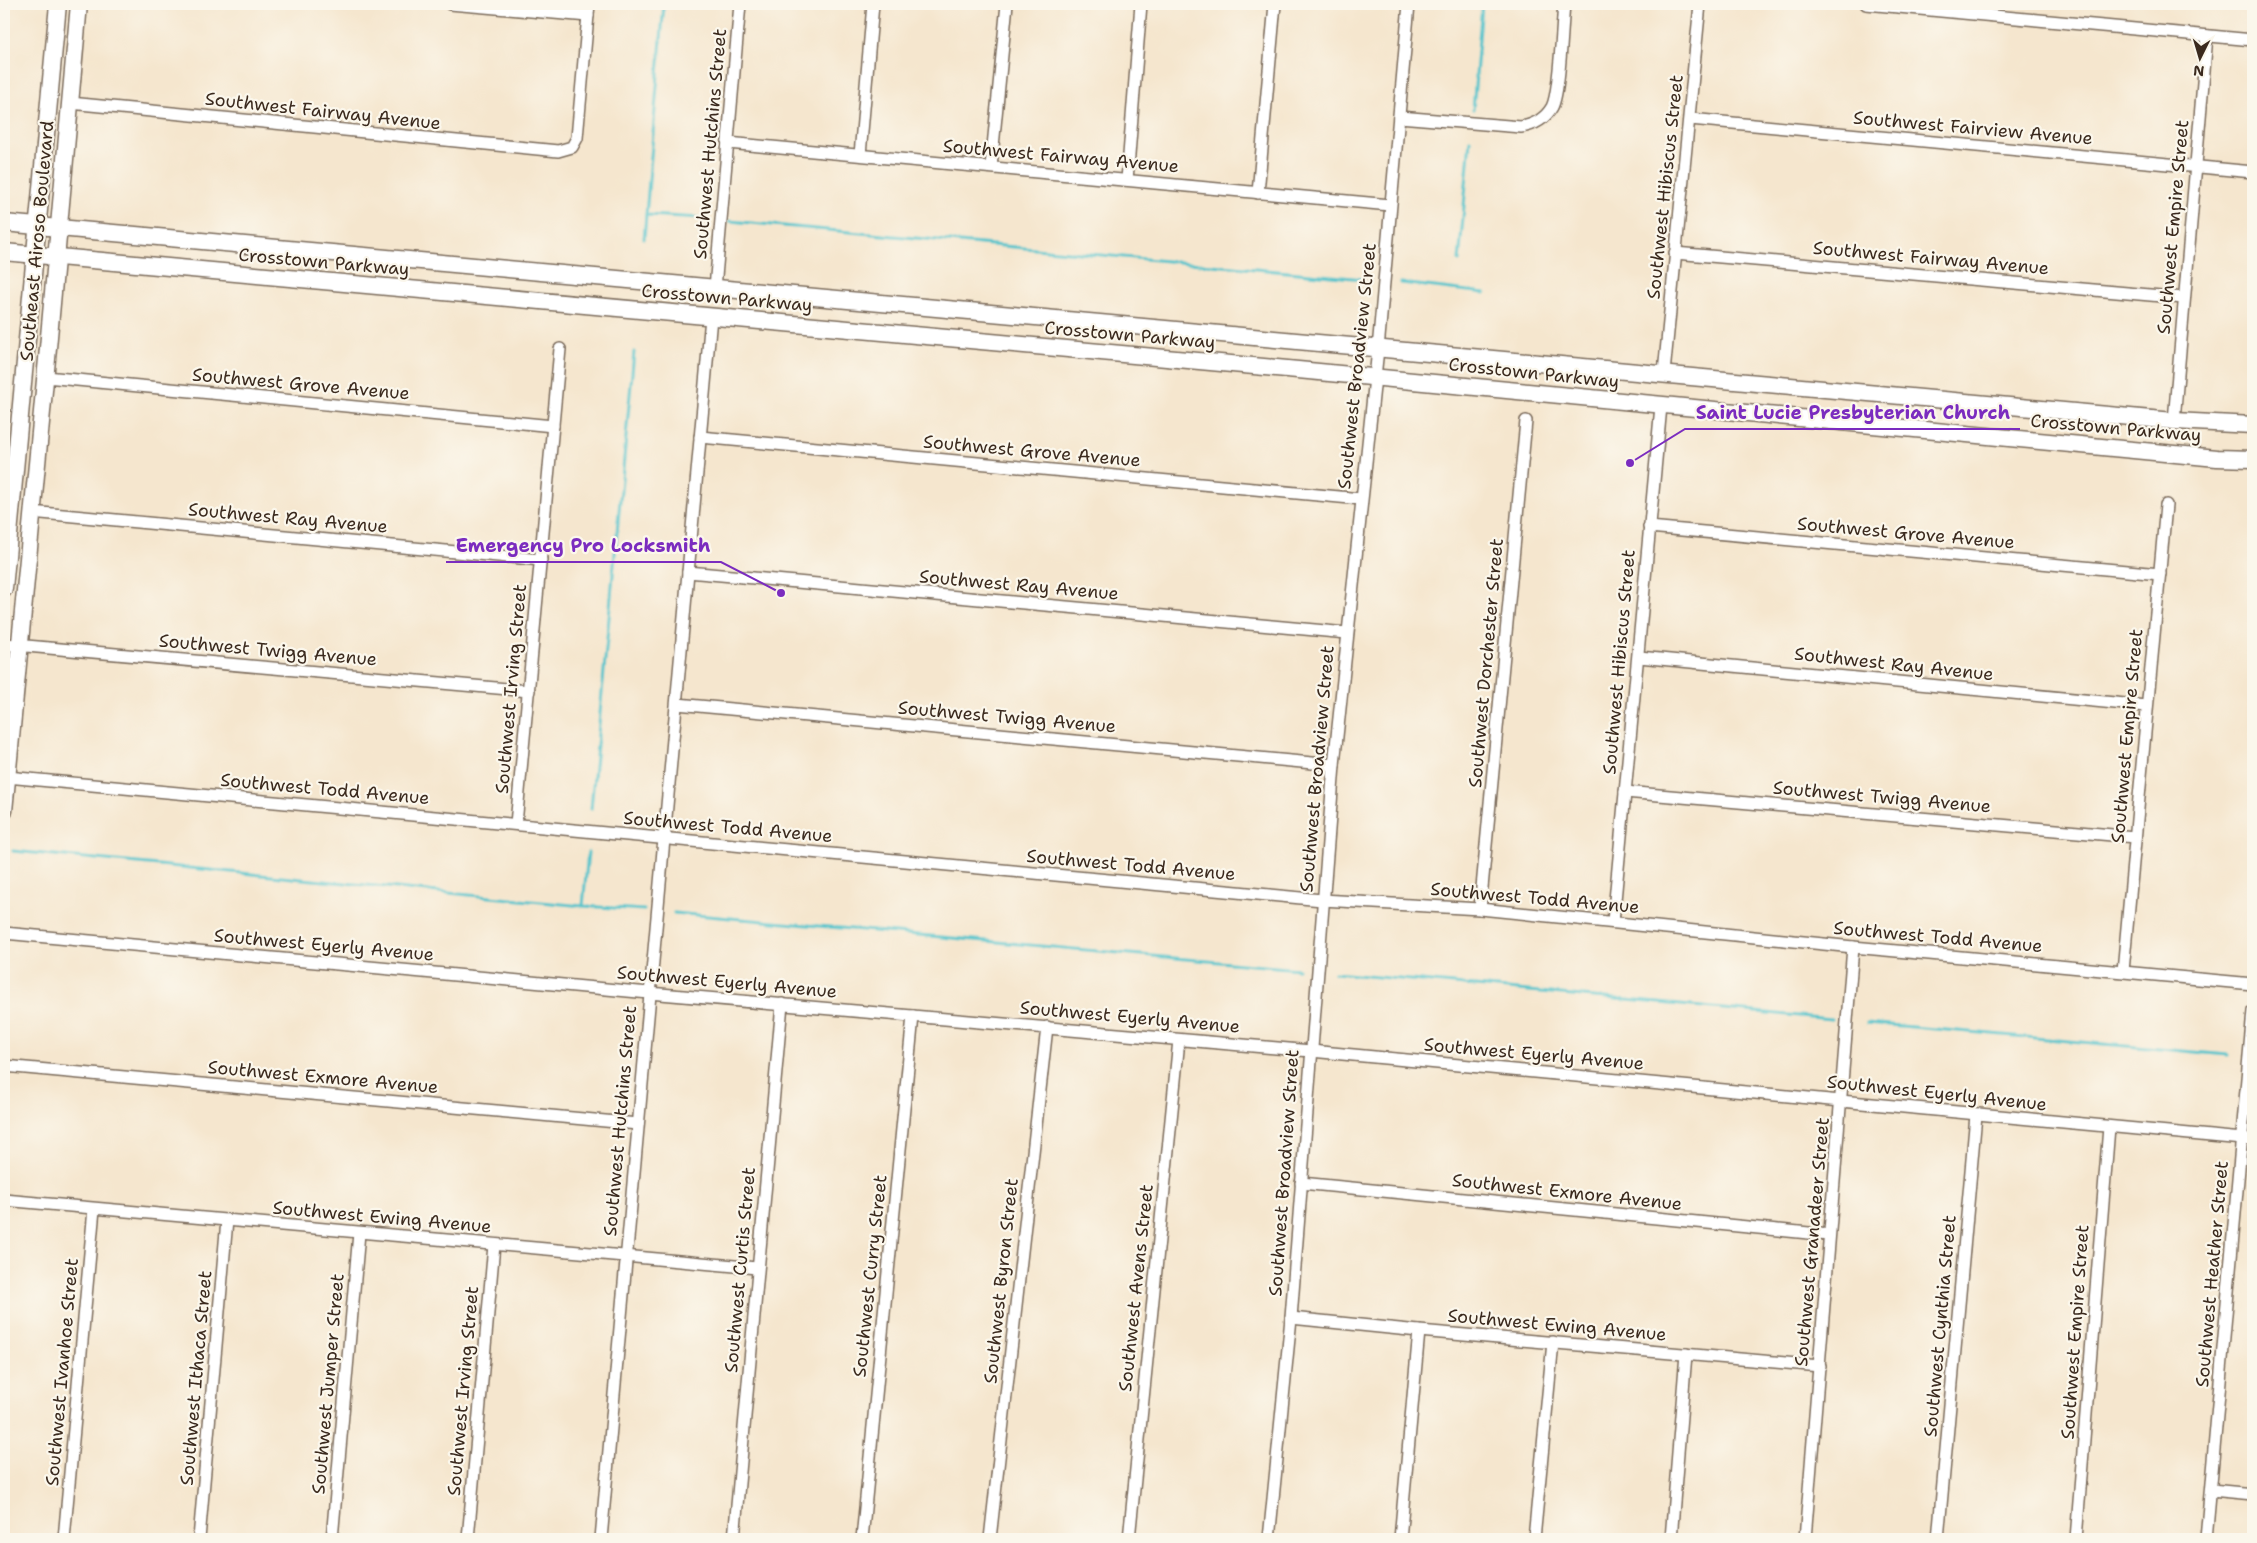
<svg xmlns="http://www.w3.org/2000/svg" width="2257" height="1543" font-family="'Shantell Sans',sans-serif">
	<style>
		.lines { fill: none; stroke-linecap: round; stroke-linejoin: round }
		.stream { stroke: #56c4cc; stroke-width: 3 }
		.street-casing { stroke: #7c6c5c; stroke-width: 14 }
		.secondary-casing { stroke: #7c6c5c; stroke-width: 19 }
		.street { stroke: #fff; stroke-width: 11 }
		.secondary { stroke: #fff; stroke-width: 16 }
		.labels { text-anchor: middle; stroke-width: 4.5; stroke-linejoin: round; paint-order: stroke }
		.street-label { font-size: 18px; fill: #3b2a1e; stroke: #fbf7ec }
		.leader { fill: none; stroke: #7b2cbf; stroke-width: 2 }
		.callout-dot { fill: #7b2cbf; stroke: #fbf7ec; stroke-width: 2 }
		.callout-label { font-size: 19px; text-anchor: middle; font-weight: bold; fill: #7b2cbf; stroke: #fbf7ec; stroke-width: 4.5; stroke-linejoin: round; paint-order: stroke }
	</style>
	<rect width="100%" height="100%" fill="#fbf7ec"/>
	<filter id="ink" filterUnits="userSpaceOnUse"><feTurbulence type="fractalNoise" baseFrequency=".02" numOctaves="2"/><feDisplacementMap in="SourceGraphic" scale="10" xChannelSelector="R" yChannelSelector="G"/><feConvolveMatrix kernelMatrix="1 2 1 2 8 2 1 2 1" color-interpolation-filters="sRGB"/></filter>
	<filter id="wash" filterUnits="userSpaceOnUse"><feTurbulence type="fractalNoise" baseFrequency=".0096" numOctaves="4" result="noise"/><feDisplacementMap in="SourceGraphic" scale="20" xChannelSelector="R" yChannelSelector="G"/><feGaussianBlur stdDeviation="1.12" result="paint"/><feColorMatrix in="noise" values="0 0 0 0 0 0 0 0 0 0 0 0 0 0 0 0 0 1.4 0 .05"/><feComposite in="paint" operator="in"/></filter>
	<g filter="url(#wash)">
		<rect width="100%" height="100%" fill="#f5e6ce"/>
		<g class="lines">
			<g class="stream">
				<polyline points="1473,110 1482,4"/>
				<polyline points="646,215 703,218"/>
				<polyline points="730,221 1364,279"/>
				<polyline points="644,239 664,4"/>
				<polyline points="1459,261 1470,140"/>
				<polyline points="1401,283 1485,293"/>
				<polyline points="591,809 634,352"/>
				<polyline points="13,851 583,906 644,910"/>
				<polyline points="583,906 588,852"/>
				<polyline points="674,913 1298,969"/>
				<polyline points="1335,973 1831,1019"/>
				<polyline points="1867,1023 2228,1055"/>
			</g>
		</g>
	</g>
	<g filter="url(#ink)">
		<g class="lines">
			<defs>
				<g id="street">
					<polyline points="450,4 588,16"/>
					<polyline points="1866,4 2253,40"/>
					<polyline points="70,103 558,151 572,147 577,138 589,4"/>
					<path d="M1399,117L1521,127C1534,125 1545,119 1552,107C1560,92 1562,24 1564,4"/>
					<polyline points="1690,119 2253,172"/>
					<polyline points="728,143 1390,205"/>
					<polyline points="860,155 873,4"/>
					<polyline points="991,167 1007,4"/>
					<polyline points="1127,180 1141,4"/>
					<polyline points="1258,193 1275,4"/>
					<polyline points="1675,253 2184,298"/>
					<polyline points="715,288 740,4"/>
					<polyline points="1664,373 1700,4"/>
					<polyline points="46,377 553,426"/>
					<polyline points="2174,421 2207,36"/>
					<polyline points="700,437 1361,499"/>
					<polyline points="31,512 541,560"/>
					<polyline points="1649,527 2160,574"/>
					<polyline points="688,572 1347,633"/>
					<polyline points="4,644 529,691"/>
					<polyline points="1639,657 2146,706"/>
					<polyline points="677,704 1334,765"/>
					<polyline points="7,777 1322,900 1480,909 1853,947 2253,984"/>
					<polyline points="1625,792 2135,837"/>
					<polyline points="516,824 560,349"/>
					<polyline points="1480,909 1526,421"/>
					<polyline points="1613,922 1661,406"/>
					<polyline points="4,933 649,993 1311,1051 2253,1140"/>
					<polyline points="2123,971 2166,505"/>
					<polyline points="4,1066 638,1124"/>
					<polyline points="1301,1183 1829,1235"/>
					<polyline points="4,1200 757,1268"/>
					<polyline points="1291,1318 1419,1331 1820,1366"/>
					<polyline points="2211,1490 2253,1494"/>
					<polyline points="64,1539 94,1209"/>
					<polyline points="199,1539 227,1220"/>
					<polyline points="332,1539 359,1233"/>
					<polyline points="468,1539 494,1245"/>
					<polyline points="601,1539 711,317"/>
					<polyline points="734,1539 782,1004"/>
					<polyline points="862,1539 913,1016"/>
					<polyline points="990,1539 1047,1027"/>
					<polyline points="1129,1539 1179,1040"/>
					<polyline points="1269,1539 1291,1318 1334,765 1378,349 1409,4"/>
					<polyline points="1400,1539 1419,1331"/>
					<polyline points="1534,1539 1553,1342"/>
					<polyline points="1671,1539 1686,1354"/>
					<polyline points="1805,1539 1853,947"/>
					<polyline points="1938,1539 1976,1115"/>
					<polyline points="2076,1539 2109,1127"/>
					<polyline points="2206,1539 2253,1011"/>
				</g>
				<g id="secondary">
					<polyline points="4,223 2174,421 2253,425"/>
					<polyline points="4,252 1298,370 2217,458 2253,459"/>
					<polyline points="4,589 58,4"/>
					<polyline points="4,811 47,359 79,4"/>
				</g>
			</defs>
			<use href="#street" class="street-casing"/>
			<use href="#secondary" class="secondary-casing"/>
			<use href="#street" class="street"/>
			<use href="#secondary" class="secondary"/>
		</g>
	</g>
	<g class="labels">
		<g class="street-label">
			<text transform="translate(323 111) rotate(6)" y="6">Southwest Fairway Avenue</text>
			<text transform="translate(1973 128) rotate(5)" y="6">Southwest Fairview Avenue</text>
			<text transform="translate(710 144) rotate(-85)" y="6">Southwest Hutchins Street</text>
			<text transform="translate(1061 156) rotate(5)" y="6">Southwest Fairway Avenue</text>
			<text transform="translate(1665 187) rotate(-84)" y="6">Southwest Hibiscus Street</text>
			<text transform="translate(2173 227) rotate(-85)" y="6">Southwest Empire Street</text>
			<text transform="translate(37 241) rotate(-85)" y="6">Southeast Airoso Boulevard</text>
			<text transform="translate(1931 258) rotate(5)" y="6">Southwest Fairway Avenue</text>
			<text transform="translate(324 262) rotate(5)" y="6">Crosstown Parkway</text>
			<text transform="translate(727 298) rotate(5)" y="6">Crosstown Parkway</text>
			<text transform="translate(1130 335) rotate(5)" y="6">Crosstown Parkway</text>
			<text transform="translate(1357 366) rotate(-84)" y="6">Southwest Broadview Street</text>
			<text transform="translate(1534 373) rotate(6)" y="6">Crosstown Parkway</text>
			<text transform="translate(301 384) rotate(5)" y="6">Southwest Grove Avenue</text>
			<text transform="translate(2116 428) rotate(5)" y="6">Crosstown Parkway</text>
			<text transform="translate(1032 451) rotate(5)" y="6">Southwest Grove Avenue</text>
			<text transform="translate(288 518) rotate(5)" y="6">Southwest Ray Avenue</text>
			<text transform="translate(1906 533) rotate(5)" y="6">Southwest Grove Avenue</text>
			<text transform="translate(1019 585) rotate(5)" y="6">Southwest Ray Avenue</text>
			<text transform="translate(268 650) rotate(5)" y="6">Southwest Twigg Avenue</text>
			<text transform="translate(1619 662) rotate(-85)" y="6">Southwest Hibiscus Street</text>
			<text transform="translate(1486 663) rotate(-85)" y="6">Southwest Dorchester Street</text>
			<text transform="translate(1894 664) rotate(6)" y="6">Southwest Ray Avenue</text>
			<text transform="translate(511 689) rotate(-85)" y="6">Southwest Irving Street</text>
			<text transform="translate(1007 717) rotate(5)" y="6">Southwest Twigg Avenue</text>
			<text transform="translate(2127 736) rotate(-85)" y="6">Southwest Empire Street</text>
			<text transform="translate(1317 769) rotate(-85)" y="6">Southwest Broadview Street</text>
			<text transform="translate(325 789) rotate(5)" y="6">Southwest Todd Avenue</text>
			<text transform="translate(1882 797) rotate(5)" y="6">Southwest Twigg Avenue</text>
			<text transform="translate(728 827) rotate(5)" y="6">Southwest Todd Avenue</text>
			<text transform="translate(1131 865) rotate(5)" y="6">Southwest Todd Avenue</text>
			<text transform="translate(1535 898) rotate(5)" y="6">Southwest Todd Avenue</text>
			<text transform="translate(1938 937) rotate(5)" y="6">Southwest Todd Avenue</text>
			<text transform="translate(324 945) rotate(5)" y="6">Southwest Eyerly Avenue</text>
			<text transform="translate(727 982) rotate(5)" y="6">Southwest Eyerly Avenue</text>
			<text transform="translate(1130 1017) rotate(5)" y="6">Southwest Eyerly Avenue</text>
			<text transform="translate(1534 1054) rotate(5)" y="6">Southwest Eyerly Avenue</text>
			<text transform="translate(323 1077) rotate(5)" y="6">Southwest Exmore Avenue</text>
			<text transform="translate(1937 1093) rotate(6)" y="6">Southwest Eyerly Avenue</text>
			<text transform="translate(620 1121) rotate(-85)" y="6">Southwest Hutchins Street</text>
			<text transform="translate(1284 1173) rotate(-86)" y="6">Southwest Broadview Street</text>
			<text transform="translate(1567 1192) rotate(6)" y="6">Southwest Exmore Avenue</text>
			<text transform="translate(382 1217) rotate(5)" y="6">Southwest Ewing Avenue</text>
			<text transform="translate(1812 1242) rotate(-85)" y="6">Southwest Granadeer Street</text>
			<text transform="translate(740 1270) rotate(-85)" y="6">Southwest Curtis Street</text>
			<text transform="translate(2212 1274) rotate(-85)" y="6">Southwest Heather Street</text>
			<text transform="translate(870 1276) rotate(-84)" y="6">Southwest Curry Street</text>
			<text transform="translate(1001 1281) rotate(-84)" y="6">Southwest Byron Street</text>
			<text transform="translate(1136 1288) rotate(-84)" y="6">Southwest Avens Street</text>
			<text transform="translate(1557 1325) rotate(5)" y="6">Southwest Ewing Avenue</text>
			<text transform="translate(1940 1326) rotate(-85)" y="6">Southwest Cynthia Street</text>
			<text transform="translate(2075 1332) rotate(-86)" y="6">Southwest Empire Street</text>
			<text transform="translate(62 1372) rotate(-85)" y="6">Southwest Ivanhoe Street</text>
			<text transform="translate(196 1378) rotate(-85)" y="6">Southwest Ithaca Street</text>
			<text transform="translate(328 1384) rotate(-85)" y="6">Southwest Jumper Street</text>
			<text transform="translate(463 1391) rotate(-85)" y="6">Southwest Irving Street</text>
		</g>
	</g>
	<path class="leader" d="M1630 463L1685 429H2020M781 593L721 562H446"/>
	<g class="callout-dot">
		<circle cx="1630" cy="463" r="5"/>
		<circle cx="781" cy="593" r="5"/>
	</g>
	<g class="callout-label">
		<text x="1853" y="419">Saint Lucie Presbyterian Church</text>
		<text x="583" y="552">Emergency Pro Locksmith</text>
	</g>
	<rect width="2257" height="1543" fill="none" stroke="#fbf7ec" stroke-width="20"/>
	<g transform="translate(2200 58) rotate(185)" stroke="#fbf7ec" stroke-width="4" paint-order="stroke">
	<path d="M0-4L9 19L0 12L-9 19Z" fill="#3b2a1e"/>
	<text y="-8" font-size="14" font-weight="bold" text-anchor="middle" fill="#3b2a1e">N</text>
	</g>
</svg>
